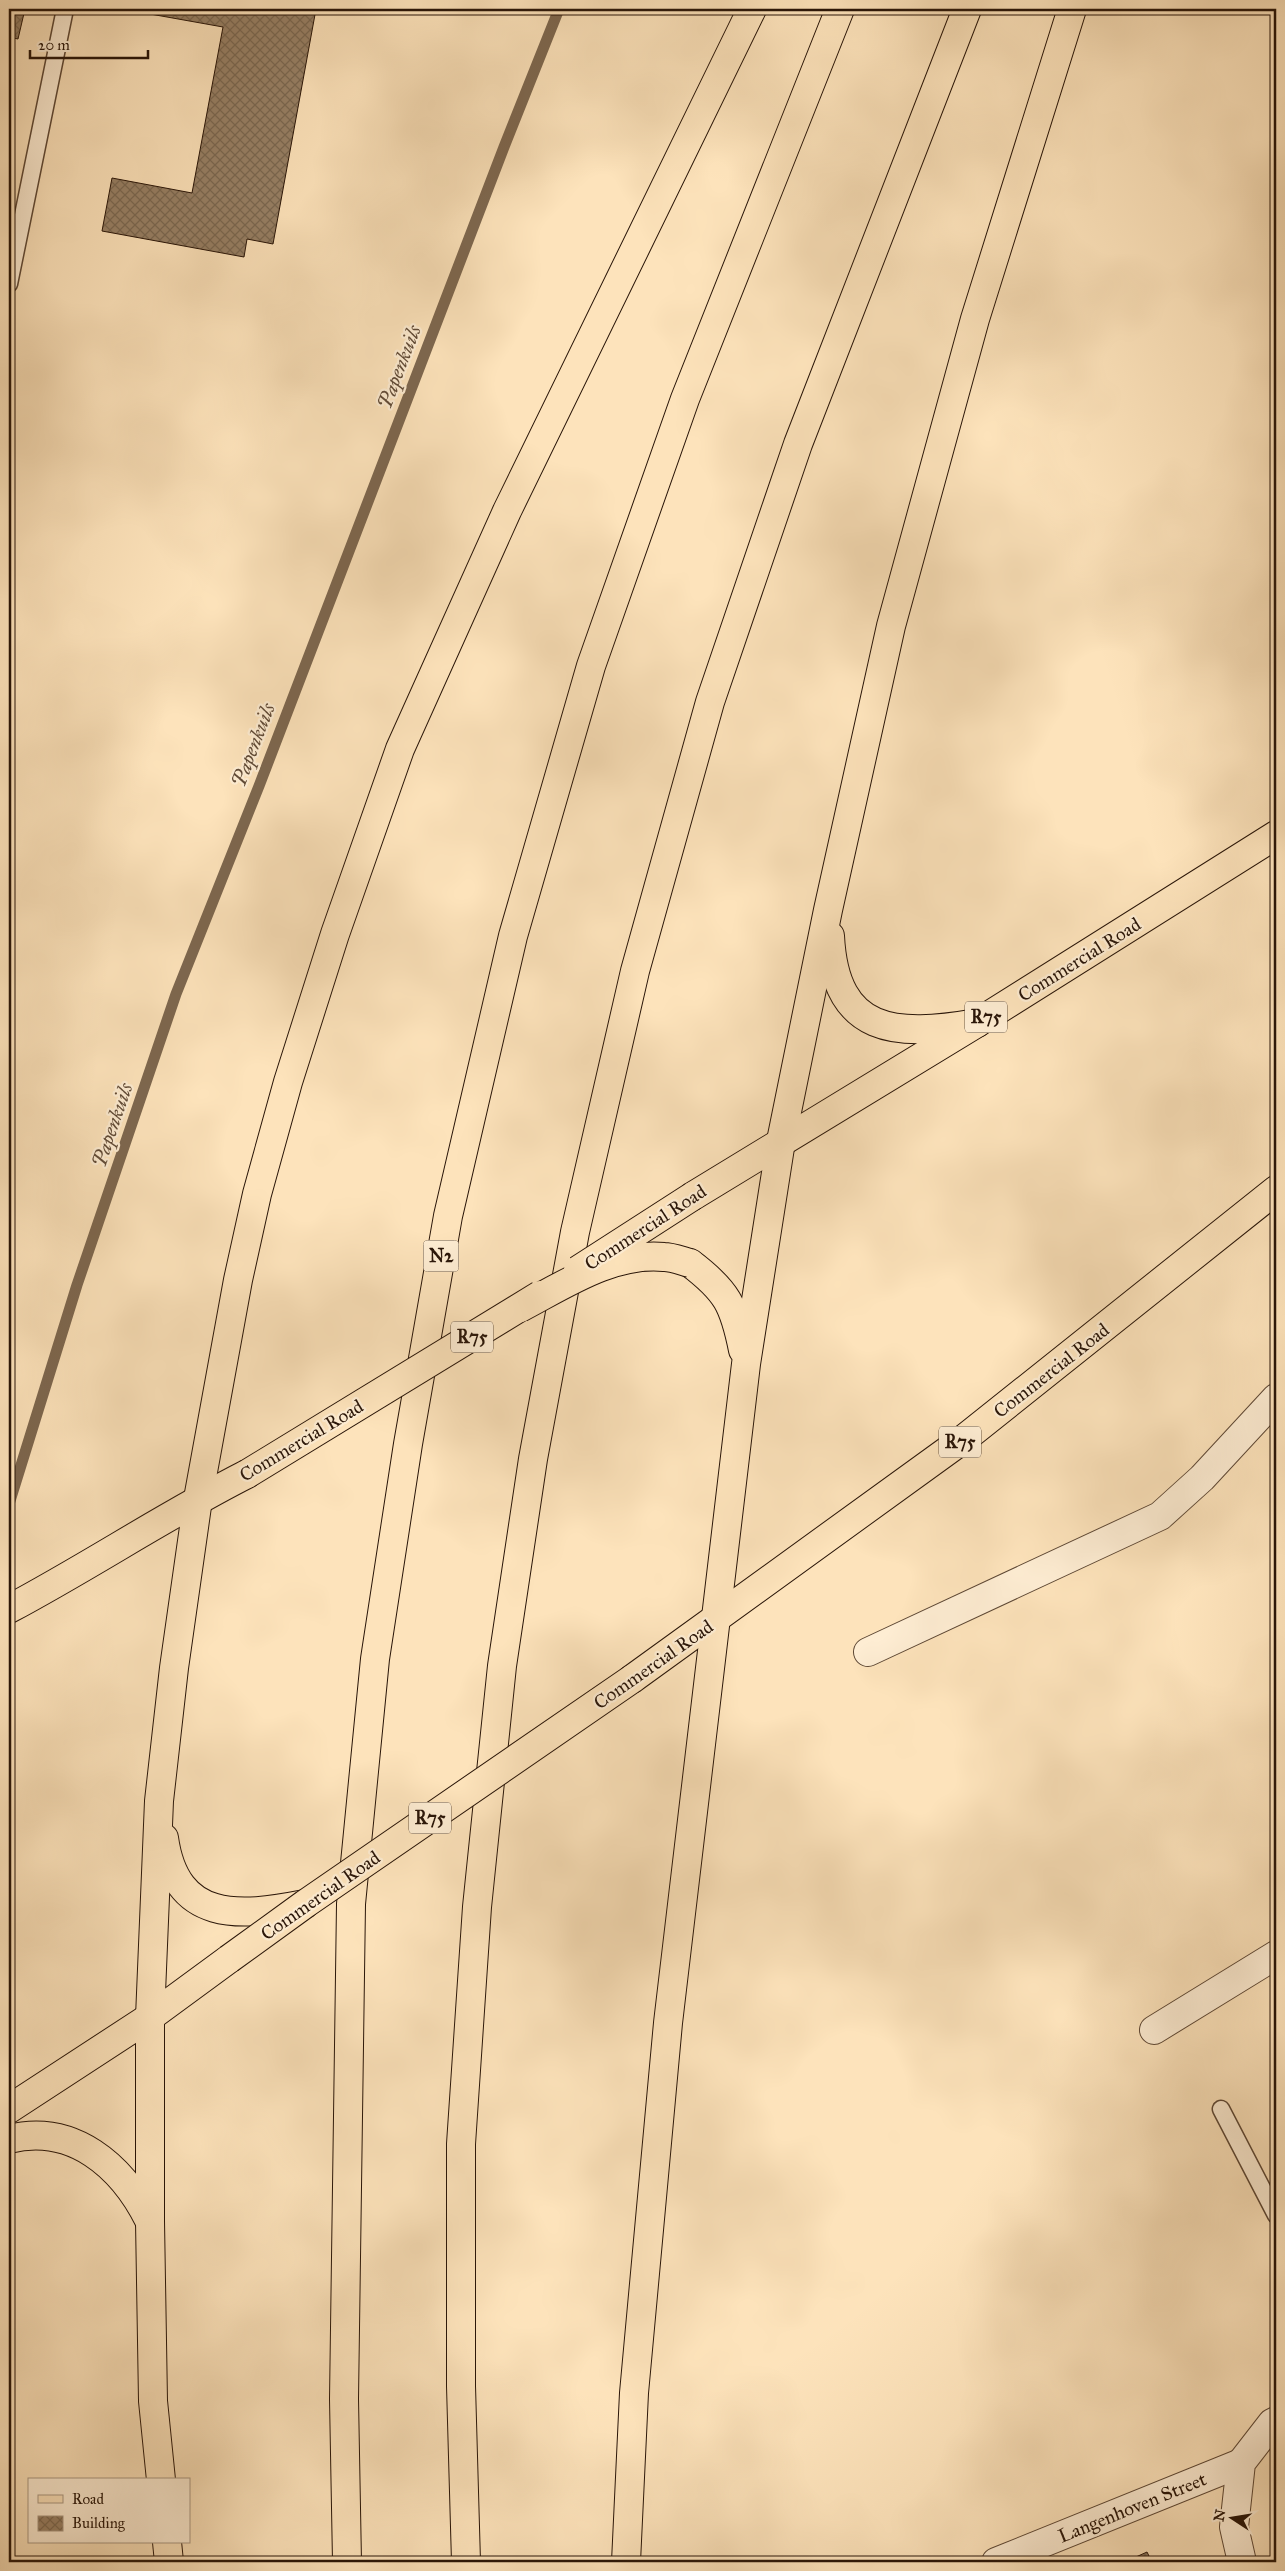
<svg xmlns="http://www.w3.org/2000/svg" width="1285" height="2571" font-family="'IM FELL Great Primer',serif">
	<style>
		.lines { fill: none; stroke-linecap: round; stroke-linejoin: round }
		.stream { stroke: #7d674f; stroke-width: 11 }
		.building { fill: url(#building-cross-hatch); stroke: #291508 }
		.service-casing { stroke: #5e4835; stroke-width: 19 }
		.minor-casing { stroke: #5e4835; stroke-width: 30 }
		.tertiary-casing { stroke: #5e4835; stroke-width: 30 }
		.primary-casing { stroke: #291508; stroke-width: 30 }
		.motorway-casing { stroke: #291508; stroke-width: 30 }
		.service { stroke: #feedd3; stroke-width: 16 }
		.minor { stroke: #feedd3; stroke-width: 28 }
		.tertiary { stroke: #feedd3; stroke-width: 28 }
		.primary { stroke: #fde3bb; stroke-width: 28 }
		.motorway { stroke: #fde3bb; stroke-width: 28 }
		.primary-bridge-casing { stroke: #291508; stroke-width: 30; stroke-linecap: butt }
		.motorway-bridge-casing { stroke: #291508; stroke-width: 30; stroke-linecap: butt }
		.primary-bridge { stroke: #fde3bb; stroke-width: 28 }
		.motorway-bridge { stroke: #fde3bb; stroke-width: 28 }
		.labels { text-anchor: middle; stroke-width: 4.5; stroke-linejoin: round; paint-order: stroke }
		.shield { fill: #feedd3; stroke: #695645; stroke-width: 1 }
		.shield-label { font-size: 18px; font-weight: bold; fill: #291508 }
		.street-label { font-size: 19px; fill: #291508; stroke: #feedd3 }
		.water-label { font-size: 20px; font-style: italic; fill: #614b37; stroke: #feedd3 }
	</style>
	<defs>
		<pattern id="building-cross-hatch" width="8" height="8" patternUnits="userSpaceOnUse" patternTransform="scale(1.25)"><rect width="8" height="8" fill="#978065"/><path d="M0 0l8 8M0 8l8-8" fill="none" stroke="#7b6851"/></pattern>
	</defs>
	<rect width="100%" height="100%" fill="#fde3bb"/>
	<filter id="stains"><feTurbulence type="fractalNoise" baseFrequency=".004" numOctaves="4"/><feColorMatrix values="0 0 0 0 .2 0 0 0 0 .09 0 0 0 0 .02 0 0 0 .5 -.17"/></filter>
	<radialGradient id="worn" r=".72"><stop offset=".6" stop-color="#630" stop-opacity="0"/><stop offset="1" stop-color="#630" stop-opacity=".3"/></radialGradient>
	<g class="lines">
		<polyline class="stream" points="9,1504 77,1285 176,994 259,786 504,147 559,9"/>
	</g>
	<g class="building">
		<polygon points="9,9 25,9 18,39 9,37"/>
		<polygon points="139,9 316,9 273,244 247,239 244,257 102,231 112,178 192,193 223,27 139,12"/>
		<polygon points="1147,2552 1152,2562 1128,2562 1127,2561"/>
	</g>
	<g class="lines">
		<defs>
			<g id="service">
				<polyline points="9,284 65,9"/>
				<polyline points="1221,2109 1276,2215"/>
			</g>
			<g id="minor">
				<polyline points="868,1652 1160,1516 1202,1478 1276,1398"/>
				<polyline points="1154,2030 1276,1955"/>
				<polyline points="996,2562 1241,2463"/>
			</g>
			<polyline id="tertiary" points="1242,2562 1234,2527 1241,2463 1272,2423 1276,2421"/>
			<g id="primary">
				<polyline points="693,1196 977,1023 1276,835"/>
				<path d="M9,1609C90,1566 166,1515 247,1474"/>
				<polyline points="632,1679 965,1438 1276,1190"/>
				<polyline points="9,2109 150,2017 229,1959"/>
			</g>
			<g id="motorway">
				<path d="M830,936C835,1035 896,1037 977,1023"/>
				<path d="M690,1263C727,1291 734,1305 743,1350"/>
				<path d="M164,1838C176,1923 239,1917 305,1904"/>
				<path d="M9,2139C73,2123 122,2166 149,2220"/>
				<polyline points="161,2480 153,2401 150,2221 150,2017 159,1801 174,1668 198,1499 238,1280 257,1194 288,1082 335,934 400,749 507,511 752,9"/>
				<polyline points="167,2542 169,2562"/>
				<polyline points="347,2562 344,2399 351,1904 375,1659 408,1444 448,1216 513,936 591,666 685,399 840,9"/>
				<polyline points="466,2562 461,2386 461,2144 477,1907 502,1666 533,1459 575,1232 635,971 710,702 798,444 967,9"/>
				<polyline points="626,2562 634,2393 668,2023 746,1364 781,1141 828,910 891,626 975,319 1072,9"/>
			</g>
		</defs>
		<use href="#service" class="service-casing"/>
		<use href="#minor" class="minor-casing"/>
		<use href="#tertiary" class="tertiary-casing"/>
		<use href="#primary" class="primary-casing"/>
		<use href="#motorway" class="motorway-casing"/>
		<use href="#service" class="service"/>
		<use href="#minor" class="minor"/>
		<use href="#tertiary" class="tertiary"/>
		<use href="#primary" class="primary"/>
		<use href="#motorway" class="motorway"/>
		<defs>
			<g id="primary-bridge">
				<polyline points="578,1270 693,1196"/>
				<polyline points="247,1474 540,1295"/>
				<polyline points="229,1959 305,1904 632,1679"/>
			</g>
			<path id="motorway-bridge" d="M520,1308C564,1285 612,1252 664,1257C672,1257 682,1261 690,1263"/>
		</defs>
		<use href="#primary-bridge" class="primary-bridge-casing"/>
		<use href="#motorway-bridge" class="motorway-bridge-casing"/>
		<use href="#primary-bridge" class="primary-bridge"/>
		<use href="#motorway-bridge" class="motorway-bridge"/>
	</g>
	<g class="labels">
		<g class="shield">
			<rect x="965" y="1001.5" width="42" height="31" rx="4"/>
			<rect x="423.5" y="1240.5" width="35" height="31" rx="4"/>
			<rect x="451" y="1321.5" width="42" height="31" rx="4"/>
			<rect x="939" y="1426.5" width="42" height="31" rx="4"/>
			<rect x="409" y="1802.5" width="42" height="31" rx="4"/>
		</g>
		<g class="shield-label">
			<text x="986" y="1023">R75</text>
			<text x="441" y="1262">N2</text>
			<text x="472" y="1343">R75</text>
			<text x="960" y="1448">R75</text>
			<text x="430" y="1824">R75</text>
		</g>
		<g class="street-label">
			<text transform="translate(1079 959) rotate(-32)" y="7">Commercial Road</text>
			<text transform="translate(645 1227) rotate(-33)" y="7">Commercial Road</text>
			<text transform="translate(1051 1370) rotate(-38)" y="7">Commercial Road</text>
			<text transform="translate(301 1440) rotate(-31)" y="7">Commercial Road</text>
			<text transform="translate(653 1664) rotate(-35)" y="7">Commercial Road</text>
			<text transform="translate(320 1895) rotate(-35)" y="7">Commercial Road</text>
			<text transform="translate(1132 2507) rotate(-22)" y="7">Langenhoven Street</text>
		</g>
		<g class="water-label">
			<text transform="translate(399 367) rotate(-69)" y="7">Papenkuils</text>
			<text transform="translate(253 745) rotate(-69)" y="7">Papenkuils</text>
			<text transform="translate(112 1125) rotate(-71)" y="7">Papenkuils</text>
		</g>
	</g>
	<rect width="1285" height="2571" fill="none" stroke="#fde3bb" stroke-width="30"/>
	<rect x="10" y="10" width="1265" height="2551" fill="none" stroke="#291508" stroke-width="2.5"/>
	<rect x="15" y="15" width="1255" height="2541" fill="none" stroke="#291508"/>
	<rect x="28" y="2478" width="162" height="65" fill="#feedd3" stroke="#a99782"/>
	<rect x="38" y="2495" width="25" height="8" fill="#fde3bb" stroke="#a99782"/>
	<text x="72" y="2504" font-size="15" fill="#291508">Road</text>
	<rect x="38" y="2516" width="25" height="15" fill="url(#building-cross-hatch)" stroke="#a99782"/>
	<text x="72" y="2528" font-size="15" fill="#291508">Building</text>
	<g transform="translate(1232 2518) rotate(282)" stroke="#feedd3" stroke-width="4" paint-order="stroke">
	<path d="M0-4L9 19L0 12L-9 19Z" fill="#291508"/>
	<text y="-8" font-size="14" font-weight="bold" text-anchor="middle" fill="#291508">N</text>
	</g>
	<path d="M30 50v8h118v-8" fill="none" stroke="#291508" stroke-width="2.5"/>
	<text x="38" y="50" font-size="15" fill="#291508" stroke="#feedd3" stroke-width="4" paint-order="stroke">20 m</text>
	<rect width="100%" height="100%" filter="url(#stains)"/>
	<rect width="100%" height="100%" fill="url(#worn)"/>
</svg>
